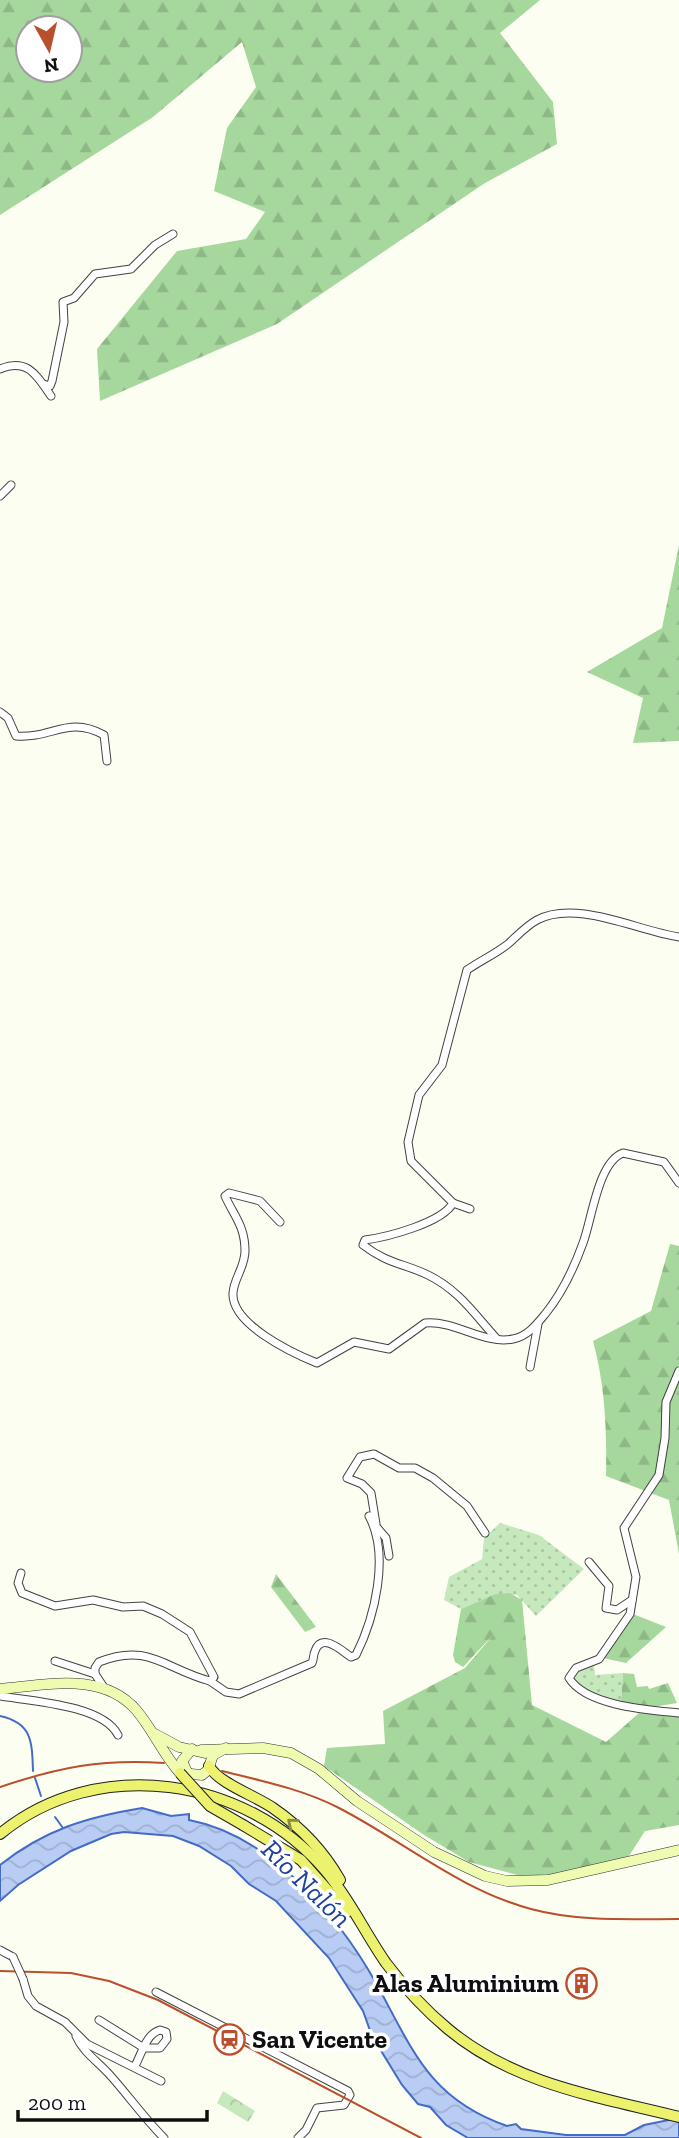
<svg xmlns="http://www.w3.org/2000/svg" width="679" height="2138" font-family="'Zilla Slab',serif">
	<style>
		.grass { fill: url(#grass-dots) }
		.forest { fill: url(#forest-firs); fill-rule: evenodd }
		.park { fill: url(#park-crowns) }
		.water { fill: url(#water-waves); stroke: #436cc8; stroke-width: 2 }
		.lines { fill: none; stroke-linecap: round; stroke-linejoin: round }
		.stream { stroke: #436cc8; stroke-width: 2 }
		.street-casing { stroke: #424242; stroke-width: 9 }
		.secondary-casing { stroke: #313131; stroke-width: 11 }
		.primary-casing { stroke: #202020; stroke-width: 12 }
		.street { stroke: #fff; stroke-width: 7 }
		.secondary { stroke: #eefbb0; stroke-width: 10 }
		.primary { stroke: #ecf26e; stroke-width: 10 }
		.rail { stroke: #ba4f2d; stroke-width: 2 }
		.street-bridge-casing { stroke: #424242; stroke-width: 9; stroke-linecap: butt }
		.primary-bridge-casing { stroke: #202020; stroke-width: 12; stroke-linecap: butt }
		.street-bridge { stroke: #fff; stroke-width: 7 }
		.primary-bridge { stroke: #ecf26e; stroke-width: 10 }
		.oneway { stroke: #898c43 }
		.labels { text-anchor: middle; stroke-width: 7; stroke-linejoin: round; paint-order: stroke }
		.poi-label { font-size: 26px; font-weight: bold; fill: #0f0f0f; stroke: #fff; text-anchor: end }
		.water-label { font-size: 28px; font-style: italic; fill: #1d409d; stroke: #fff }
	</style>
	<defs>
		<pattern id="grass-dots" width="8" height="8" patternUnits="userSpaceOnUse" patternTransform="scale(1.75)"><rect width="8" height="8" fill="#c6e8bd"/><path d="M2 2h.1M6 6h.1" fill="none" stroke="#a9c6a1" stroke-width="1.8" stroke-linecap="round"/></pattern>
		<pattern id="forest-firs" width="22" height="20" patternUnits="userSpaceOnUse" patternTransform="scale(1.75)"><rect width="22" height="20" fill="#a6d89d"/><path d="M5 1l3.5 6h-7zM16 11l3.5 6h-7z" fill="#8eb886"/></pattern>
		<pattern id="park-crowns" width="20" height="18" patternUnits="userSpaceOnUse" patternTransform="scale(1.75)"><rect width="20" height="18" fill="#c6e8bd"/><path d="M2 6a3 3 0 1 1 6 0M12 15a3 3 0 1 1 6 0" fill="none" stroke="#a9c6a1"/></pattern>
		<pattern id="water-waves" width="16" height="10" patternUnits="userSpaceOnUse" patternTransform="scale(1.75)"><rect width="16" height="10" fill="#b9cdf4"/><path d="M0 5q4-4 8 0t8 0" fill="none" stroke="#9eafd0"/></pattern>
	</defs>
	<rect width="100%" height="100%" fill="#fdfef2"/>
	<g class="grass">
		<polygon points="500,1523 539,1535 584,1569 536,1616 517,1595 495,1594 461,1609 444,1600 449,1577 482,1559 484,1538"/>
		<polygon points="594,1663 595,1675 623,1673 621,1702 582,1689 573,1680 573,1673"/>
	</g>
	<g class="forest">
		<path d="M0,0H540L500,33L553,102L557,144L485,183L277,324L100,401L97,349L177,251L246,239L265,212L214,191L227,128L256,87L242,42L153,117L0,215ZM28,28H70V70H28Z"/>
		<polygon points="679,545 679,741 633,743 643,698 587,672 662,628"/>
		<path d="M670,1244L679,1246V1554L669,1500L606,1476C607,1430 605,1385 593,1341L651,1311Z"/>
		<polygon points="276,1574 316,1627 305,1632 271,1587"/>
		<polygon points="510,1593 522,1600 532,1705 606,1742 639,1713 679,1717 679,1825 645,1831 629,1856 582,1870 528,1878 469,1862 424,1835 324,1766 327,1748 385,1744 383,1711 465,1668 494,1634 463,1667 455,1662 453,1655 461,1609 495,1594"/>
		<polygon points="633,1614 666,1627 626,1663 603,1658"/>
		<polygon points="623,1673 634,1674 637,1687 648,1686 649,1689 668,1683 677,1703 647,1708 621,1702"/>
	</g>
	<polygon class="park" points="223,2091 255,2111 248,2122 217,2103"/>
	<path class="water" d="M142,1808L171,1816L189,1814V1820C269,1835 338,1915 376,1983C413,2050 429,2099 507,2126L516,2124L521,2129L566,2135H625L644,2125L679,2118V2138H468L446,2125L430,2107L418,2104L402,2085L372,2036L363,2011L329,1958L276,1901L249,1884L231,1866L199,1846L173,1836L124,1832L111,1834L71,1851L18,1885L0,1901V1865C44,1830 87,1817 142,1808Z"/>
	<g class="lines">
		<g class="stream">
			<path d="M0,1716C32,1723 32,1741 33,1771"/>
			<polyline points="35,1778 41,1796"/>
			<polyline points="55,1817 63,1828"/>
		</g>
		<defs>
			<g id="street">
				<path d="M0,369C27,358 36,374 51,396"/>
				<polyline points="43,384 50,386 52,381 64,322 63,302 74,298 95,274 131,269 155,245 173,234"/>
				<polyline points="0,496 11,485"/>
				<path d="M0,712L8,718L16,736C52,739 68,715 104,735L107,761"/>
				<path d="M453,1203L411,1161L408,1142L419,1095L442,1065L467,970C480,961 495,954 508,944C517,936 526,926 537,920C576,899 638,931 679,937"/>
				<path d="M453,1203C442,1223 387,1237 365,1240L363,1245C388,1264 403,1263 428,1275C459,1290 475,1315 497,1339"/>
				<polyline points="453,1203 470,1209"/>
				<path d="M280,1222L260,1201L229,1193L225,1196C234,1216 245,1226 245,1251C245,1267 234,1278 233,1293C231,1324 292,1353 317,1363L354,1342L389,1349L425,1323C455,1320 484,1345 513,1339C528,1336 537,1324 546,1313C562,1293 574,1268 583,1243C592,1219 598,1162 623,1153L664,1162L679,1183"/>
				<polyline points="530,1367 538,1324"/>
				<path d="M679,1371L666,1402L665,1438L659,1475L624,1528L636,1577L630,1614L599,1659L576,1668L569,1678C586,1706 649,1710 679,1713"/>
				<polyline points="374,1524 386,1538 389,1556"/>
				<polyline points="376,1524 371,1493 362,1484 347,1478 360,1457 374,1454 399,1468 415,1468 433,1478 467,1506 485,1533"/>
				<polyline points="589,1562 609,1586 606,1608 617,1610 632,1600"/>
				<path d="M21,1573L18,1583L22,1593L55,1606L93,1600L123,1607L143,1606L162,1614L190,1632L214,1677L210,1681C165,1669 148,1642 99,1662L95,1668V1674"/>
				<polyline points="55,1661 95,1674 103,1686"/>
				<path d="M210,1681L226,1692L239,1694L312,1663C314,1659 313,1655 315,1651C322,1631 343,1652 351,1657L356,1655C375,1617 390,1555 369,1516"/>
				<path d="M0,1696C31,1701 103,1705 118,1735"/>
				<polyline points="0,1950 13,1957"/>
				<polyline points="23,1979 28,1996 36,2006 65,2022 87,2044 161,2081"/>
				<polyline points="156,1992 348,2091 350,2095 344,2105 317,2108 306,2130 298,2138"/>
				<path d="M99,2020L144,2048H160L167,2039L166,2032L160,2030C146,2034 142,2053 135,2066"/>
				<path d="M76,2036C83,2052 97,2061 109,2074C128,2095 144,2118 164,2138"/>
			</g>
			<g id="secondary">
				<path d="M0,1689C47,1685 103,1671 137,1711C153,1730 163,1754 180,1773L202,1775L208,1770L213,1755L226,1748"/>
				<polyline points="155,1734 179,1747 205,1753"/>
				<polyline points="201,1750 263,1748 291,1753 319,1769 357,1801 434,1852 485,1876 507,1881 548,1880 679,1850"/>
				<polyline points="188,1774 182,1761 192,1749"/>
			</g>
			<g id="primary">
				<path d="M209,1766C218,1783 256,1796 273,1808C302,1828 323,1850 340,1880"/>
				<polyline points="243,1825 301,1860 347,1912"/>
				<path d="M0,1834C97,1754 246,1777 325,1870C349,1898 365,1933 386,1963C404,1987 425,2010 448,2029C514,2084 598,2097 679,2117"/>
			</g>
		</defs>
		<use href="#street" class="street-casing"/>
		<use href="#secondary" class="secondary-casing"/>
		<use href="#primary" class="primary-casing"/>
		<use href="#street" class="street"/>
		<use href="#secondary" class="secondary"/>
		<use href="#primary" class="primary"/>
		<g class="rail">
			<path d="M222,1771C262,1781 302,1789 339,1808C403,1841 460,1890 531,1909C579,1922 630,1919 679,1919"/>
			<path d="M0,1787C60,1767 100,1759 164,1763"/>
			<polyline points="0,1971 71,1973 109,1981 158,2000 421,2138"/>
		</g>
		<defs>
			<polyline id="street-bridge" points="13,1957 23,1979"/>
			<polyline id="primary-bridge" points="180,1773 210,1806 243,1825"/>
		</defs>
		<use href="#street-bridge" class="street-bridge-casing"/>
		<use href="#primary-bridge" class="primary-bridge-casing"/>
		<use href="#street-bridge" class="street-bridge"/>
		<use href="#primary-bridge" class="primary-bridge"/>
	</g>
	<defs><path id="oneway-chevron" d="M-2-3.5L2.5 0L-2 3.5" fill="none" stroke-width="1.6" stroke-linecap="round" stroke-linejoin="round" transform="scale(1.75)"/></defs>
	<use class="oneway" href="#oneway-chevron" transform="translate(292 1823) rotate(-140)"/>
	<defs>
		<symbol id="building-ring" viewBox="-11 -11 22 22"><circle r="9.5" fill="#fff" stroke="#ba4f2d" stroke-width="1.5"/><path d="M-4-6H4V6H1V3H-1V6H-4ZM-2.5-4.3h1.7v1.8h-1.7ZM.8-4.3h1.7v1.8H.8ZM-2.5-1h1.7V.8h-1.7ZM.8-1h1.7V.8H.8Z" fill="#ba4f2d"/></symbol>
		<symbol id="station-ring" viewBox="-11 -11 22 22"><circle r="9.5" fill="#fff" stroke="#ba4f2d" stroke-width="1.5"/><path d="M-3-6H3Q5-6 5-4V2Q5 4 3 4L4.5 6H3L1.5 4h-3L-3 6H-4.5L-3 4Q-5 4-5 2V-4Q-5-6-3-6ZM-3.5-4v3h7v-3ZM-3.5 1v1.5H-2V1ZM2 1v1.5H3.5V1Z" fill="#ba4f2d"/></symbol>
	</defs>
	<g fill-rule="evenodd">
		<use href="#building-ring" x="564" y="1966" width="35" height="35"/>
		<use href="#station-ring" x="212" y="2022" width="35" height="35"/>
	</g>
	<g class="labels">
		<g class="poi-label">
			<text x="559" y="1992">Alas Aluminium</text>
			<text x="252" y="2048" text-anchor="start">San Vicente</text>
		</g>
		<g class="water-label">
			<text transform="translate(307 1883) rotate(44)" y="10">Río Nalón</text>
		</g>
	</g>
	<g transform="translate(49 49) rotate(172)"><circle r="33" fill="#ffffff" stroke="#9f9f9f" stroke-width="2"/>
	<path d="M0-5L12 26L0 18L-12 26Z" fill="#ba4f2d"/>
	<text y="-10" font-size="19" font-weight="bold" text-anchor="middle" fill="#0f0f0f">N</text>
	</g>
	<path d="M18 2110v10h189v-10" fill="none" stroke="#0f0f0f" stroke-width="3.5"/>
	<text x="28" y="2110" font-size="21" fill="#0f0f0f" stroke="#ffffff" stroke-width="5" paint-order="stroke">200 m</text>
</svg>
